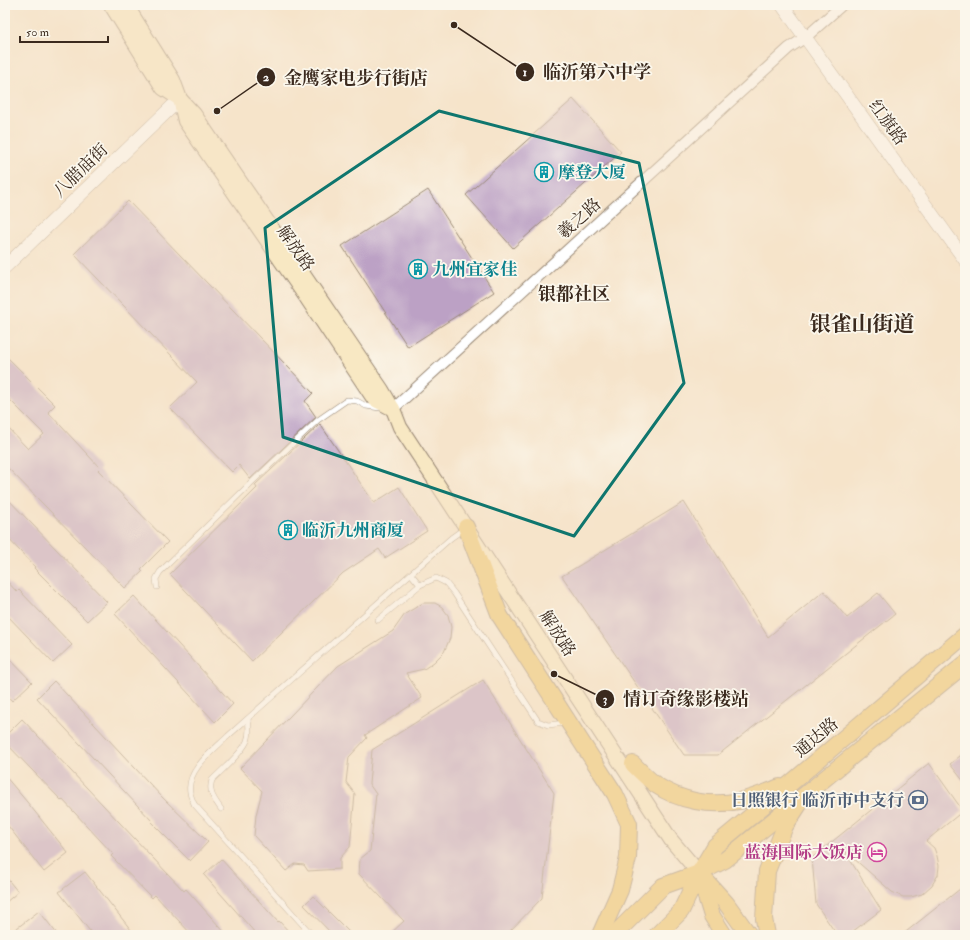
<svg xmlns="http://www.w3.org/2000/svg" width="970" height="940" font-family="'IM FELL Double Pica','Noto Serif SC',serif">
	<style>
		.building { fill: #bca1c5 }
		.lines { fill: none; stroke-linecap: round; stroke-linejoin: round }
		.service-casing { stroke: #988774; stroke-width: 6 }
		.minor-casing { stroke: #988774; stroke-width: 12 }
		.tertiary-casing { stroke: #988774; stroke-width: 14 }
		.secondary-casing { stroke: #988774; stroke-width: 16 }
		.primary-casing { stroke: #988774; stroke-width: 18 }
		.service { stroke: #fff; stroke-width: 5 }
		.minor { stroke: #fff; stroke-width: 10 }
		.tertiary { stroke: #fff; stroke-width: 13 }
		.secondary { stroke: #f8e8c3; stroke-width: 14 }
		.primary { stroke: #eec569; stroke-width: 16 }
		.marked { fill: none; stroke: #0f766e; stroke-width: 3; stroke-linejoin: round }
		.labels { text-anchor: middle; stroke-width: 3.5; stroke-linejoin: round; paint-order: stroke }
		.street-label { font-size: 17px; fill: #3b2a1e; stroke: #fbf7ec }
		.culture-label { font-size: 17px; font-weight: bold; fill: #0d838f; stroke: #fbf7ec; text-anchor: start }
		.service-label { font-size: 17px; font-weight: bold; fill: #4e5e75; stroke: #fbf7ec; text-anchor: end }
		.hotel-label { font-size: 17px; font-weight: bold; fill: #b23c85; stroke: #fbf7ec; text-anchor: end }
		.neighbourhood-label { font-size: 18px; font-weight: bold; fill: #3b2a1e; stroke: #fbf7ec }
		.district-label { font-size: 21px; font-weight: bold; fill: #3b2a1e; stroke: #fbf7ec }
		.leader { fill: none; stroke: #3b2a1e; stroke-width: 1.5 }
		.callout-dot { fill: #3b2a1e; stroke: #fbf7ec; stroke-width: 1.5 }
		.mark-label { font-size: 12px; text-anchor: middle; font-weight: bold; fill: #fff }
		.callout-label { font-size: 18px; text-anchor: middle; font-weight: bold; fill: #3b2a1e; stroke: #fbf7ec; stroke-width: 3.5; stroke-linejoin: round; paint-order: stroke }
	</style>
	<rect width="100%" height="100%" fill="#fbf7ec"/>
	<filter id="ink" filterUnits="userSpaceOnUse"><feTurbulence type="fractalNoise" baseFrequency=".025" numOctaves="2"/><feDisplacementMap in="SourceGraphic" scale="8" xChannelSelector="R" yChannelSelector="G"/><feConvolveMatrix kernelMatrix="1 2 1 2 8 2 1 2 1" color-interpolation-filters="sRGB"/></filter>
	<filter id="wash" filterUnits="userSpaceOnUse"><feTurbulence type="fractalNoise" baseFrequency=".012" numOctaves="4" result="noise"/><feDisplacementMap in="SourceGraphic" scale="16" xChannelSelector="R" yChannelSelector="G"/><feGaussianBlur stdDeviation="0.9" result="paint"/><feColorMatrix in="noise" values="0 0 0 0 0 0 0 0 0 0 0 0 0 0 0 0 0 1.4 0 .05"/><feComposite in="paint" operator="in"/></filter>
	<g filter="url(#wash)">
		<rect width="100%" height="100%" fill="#f6e4cb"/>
		<g id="blocks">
			<g class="building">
				<polygon points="573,99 621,152 513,248 466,195"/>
				<polygon points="428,190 494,292 408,347 342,246"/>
				<polygon points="128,201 313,393 305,401 316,417 250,479 239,465 232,472 170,408 197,382 74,254"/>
				<polygon points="5,355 55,405 48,412 100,468 98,470 168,542 141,569 143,571 125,588 5,465 5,425 28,449 44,434 5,395"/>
				<polygon points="320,424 374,503 399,487 427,531 385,558 379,549 343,573 252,661 170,574 257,488 255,485"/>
				<polygon points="5,496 107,602 87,621 34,568 35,567 5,535"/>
				<polygon points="684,502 768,637 824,591 847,618 878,593 895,614 718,755 684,755 562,576"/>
				<polygon points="5,579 17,592 19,590 72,645 53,663 5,613"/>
				<polygon points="134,596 233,704 215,722 115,614"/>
				<polygon points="423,603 435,603 442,607 448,615 451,627 450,638 444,652 434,662 424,669 406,673 422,698 365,735 367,738 349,757 346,782 355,794 350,847 340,858 340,869 308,871 304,865 295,864 286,871 254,836 256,815 262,791 240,768 338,666 393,631 405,614"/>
				<polygon points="5,654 32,682 12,701 5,693"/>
				<polygon points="483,680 554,793 542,898 506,935 389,935 404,921 359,874 360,859 370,851 376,794 369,784 372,750"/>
				<polygon points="54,681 162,797 208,842 190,861 151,822 152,821 37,698"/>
				<polygon points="22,719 184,891 186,889 227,935 192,935 155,895 152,898 111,856 113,854 62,799 61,800 5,742 5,736"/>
				<polygon points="965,752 965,783 950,764"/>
				<polygon points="929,763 963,811 926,841 934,848 937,856 939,866 938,875 932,885 922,894 911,897 903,897 892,892 844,850 881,910 848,935 837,935 816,904 812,858"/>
				<polygon points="5,776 27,802 68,853 44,872 5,822"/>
				<polygon points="221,859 278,922 279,921 292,935 257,935 204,875"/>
				<polygon points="85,872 135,935 93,935 59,892"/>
				<polygon points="5,876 18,892 5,903"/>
				<polygon points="965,885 965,935 902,935"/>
				<polygon points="313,896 352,935 333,935 304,905"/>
				<polygon points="39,911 58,935 8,935"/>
			</g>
		</g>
	</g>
	<g filter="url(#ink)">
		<use href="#blocks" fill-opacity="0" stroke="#988774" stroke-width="1"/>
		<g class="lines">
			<defs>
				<g id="service">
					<polyline points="411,574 420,585 436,578 446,583 454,593 538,721 548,725 565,723"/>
					<polyline points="157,587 156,579 160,572 252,482 318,420 347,400 357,401 366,406 380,408"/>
					<polyline points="378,620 420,585"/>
					<path d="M221,809C214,799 208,792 212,780C221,771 243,752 247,741C250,734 249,726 248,719"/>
					<path d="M312,935L194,804C193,800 190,796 190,792C186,770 214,750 228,736L451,538L465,528"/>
				</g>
				<polyline id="minor" points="393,409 789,48 806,37 842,5"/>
				<g id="tertiary">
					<polyline points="782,5 965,260"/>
					<polyline points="5,267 180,99"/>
				</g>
				<g id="secondary">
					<polyline points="111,5 163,88 180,99 194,114 382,390 393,409 400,427 671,840 699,873"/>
					<polyline points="126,5 173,80 180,99 185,121 306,297 374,399 393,409"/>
				</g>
				<g id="primary">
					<polyline points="466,527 500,616 615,794 629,824 628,858 620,890 600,935"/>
					<path d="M633,764C640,771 648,779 656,785C680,801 711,807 739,801C753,798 767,792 780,787"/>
					<polyline points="699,873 726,903 749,935"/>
					<polyline points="700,877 712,916 724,935"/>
					<polyline points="614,935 663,886 699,873 725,860 965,664"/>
					<polyline points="657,935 681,911 699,873 715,846 791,783 965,635"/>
					<polyline points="767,935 764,919 767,871 785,826 798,806"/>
				</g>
			</defs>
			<use href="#service" class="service-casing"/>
			<use href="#minor" class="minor-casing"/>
			<use href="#tertiary" class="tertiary-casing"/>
			<use href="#secondary" class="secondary-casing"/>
			<use href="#primary" class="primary-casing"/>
			<use href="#service" class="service"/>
			<use href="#minor" class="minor"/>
			<use href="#tertiary" class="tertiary"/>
			<use href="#secondary" class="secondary"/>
			<use href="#primary" class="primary"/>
		</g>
	</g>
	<path d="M0 0H970V940H0ZM439,111L639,163L684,383L574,536L283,437L265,228Z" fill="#f6e4cb" fill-opacity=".55" fill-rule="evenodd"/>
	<path class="marked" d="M439,111L639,163L684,383L574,536L283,437L265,228Z"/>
	<defs>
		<symbol id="building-ring" viewBox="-11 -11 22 22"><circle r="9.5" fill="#fbf7ec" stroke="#0f9aa8" stroke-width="1.5"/><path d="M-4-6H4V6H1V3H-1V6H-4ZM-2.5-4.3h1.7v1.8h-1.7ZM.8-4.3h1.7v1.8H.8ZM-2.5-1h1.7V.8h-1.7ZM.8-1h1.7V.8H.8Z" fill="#0f9aa8"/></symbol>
		<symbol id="bank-ring" viewBox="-11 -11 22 22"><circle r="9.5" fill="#fbf7ec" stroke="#5c6f8a" stroke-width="1.5"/><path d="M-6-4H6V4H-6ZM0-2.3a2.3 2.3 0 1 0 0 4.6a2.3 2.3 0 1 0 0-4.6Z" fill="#5c6f8a"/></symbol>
		<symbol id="hotel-ring" viewBox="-11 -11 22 22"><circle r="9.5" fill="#fbf7ec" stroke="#d1479c" stroke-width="1.5"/><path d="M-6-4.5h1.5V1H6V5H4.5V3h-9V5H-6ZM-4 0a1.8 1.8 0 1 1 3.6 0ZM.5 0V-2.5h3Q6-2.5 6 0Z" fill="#d1479c"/></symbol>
	</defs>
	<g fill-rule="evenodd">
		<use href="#building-ring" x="533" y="161" width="22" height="22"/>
		<use href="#building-ring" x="407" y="258" width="22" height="22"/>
		<use href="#building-ring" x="277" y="519" width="22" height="22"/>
		<use href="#bank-ring" x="907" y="789" width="22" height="22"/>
		<use href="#hotel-ring" x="866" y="841" width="22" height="22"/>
	</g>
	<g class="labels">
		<g class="street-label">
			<text transform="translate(888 122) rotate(54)" y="6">红旗路</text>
			<text transform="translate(80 170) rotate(-44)" y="6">八腊庙街</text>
			<text transform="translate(579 218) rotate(-42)" y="6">羲之路</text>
			<text transform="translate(296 248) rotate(55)" y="6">解放路</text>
			<text transform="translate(558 633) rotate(57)" y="6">解放路</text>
			<text transform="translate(816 737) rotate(-40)" y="6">通达路</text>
		</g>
		<g class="culture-label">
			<text x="558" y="178">摩登大厦</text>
			<text x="432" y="275">九州宜家佳</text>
			<text x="302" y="536">临沂九州商厦</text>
		</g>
		<g class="service-label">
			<text x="904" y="806">日照银行 临沂市中支行</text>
		</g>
		<g class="hotel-label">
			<text x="863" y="858">蓝海国际大饭店</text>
		</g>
		<g class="neighbourhood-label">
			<text x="574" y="300">银都社区</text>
		</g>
		<g class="district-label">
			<text x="862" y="331">银雀山街道</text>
		</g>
	</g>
	<path class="leader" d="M454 25L525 72M217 111L266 77M554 674L605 699"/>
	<g class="callout-dot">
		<circle cx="454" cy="25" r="4"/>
		<circle cx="217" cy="111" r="4"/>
		<circle cx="554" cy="674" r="4"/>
		<circle cx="525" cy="72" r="10"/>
		<circle cx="266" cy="77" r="10"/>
		<circle cx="605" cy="699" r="10"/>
	</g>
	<g class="mark-label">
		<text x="525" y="76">1</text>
		<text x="266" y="81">2</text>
		<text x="605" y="703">3</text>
	</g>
	<g class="callout-label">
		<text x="597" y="78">临沂第六中学</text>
		<text x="356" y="84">金鹰家电步行街店</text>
		<text x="686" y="705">情订奇缘影楼站</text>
	</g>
	<rect width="970" height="940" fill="none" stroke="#fbf7ec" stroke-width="20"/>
	<path d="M20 36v6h88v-6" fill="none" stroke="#3b2a1e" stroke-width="2"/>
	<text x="26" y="36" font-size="12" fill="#3b2a1e" stroke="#fbf7ec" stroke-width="3" paint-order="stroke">50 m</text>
</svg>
